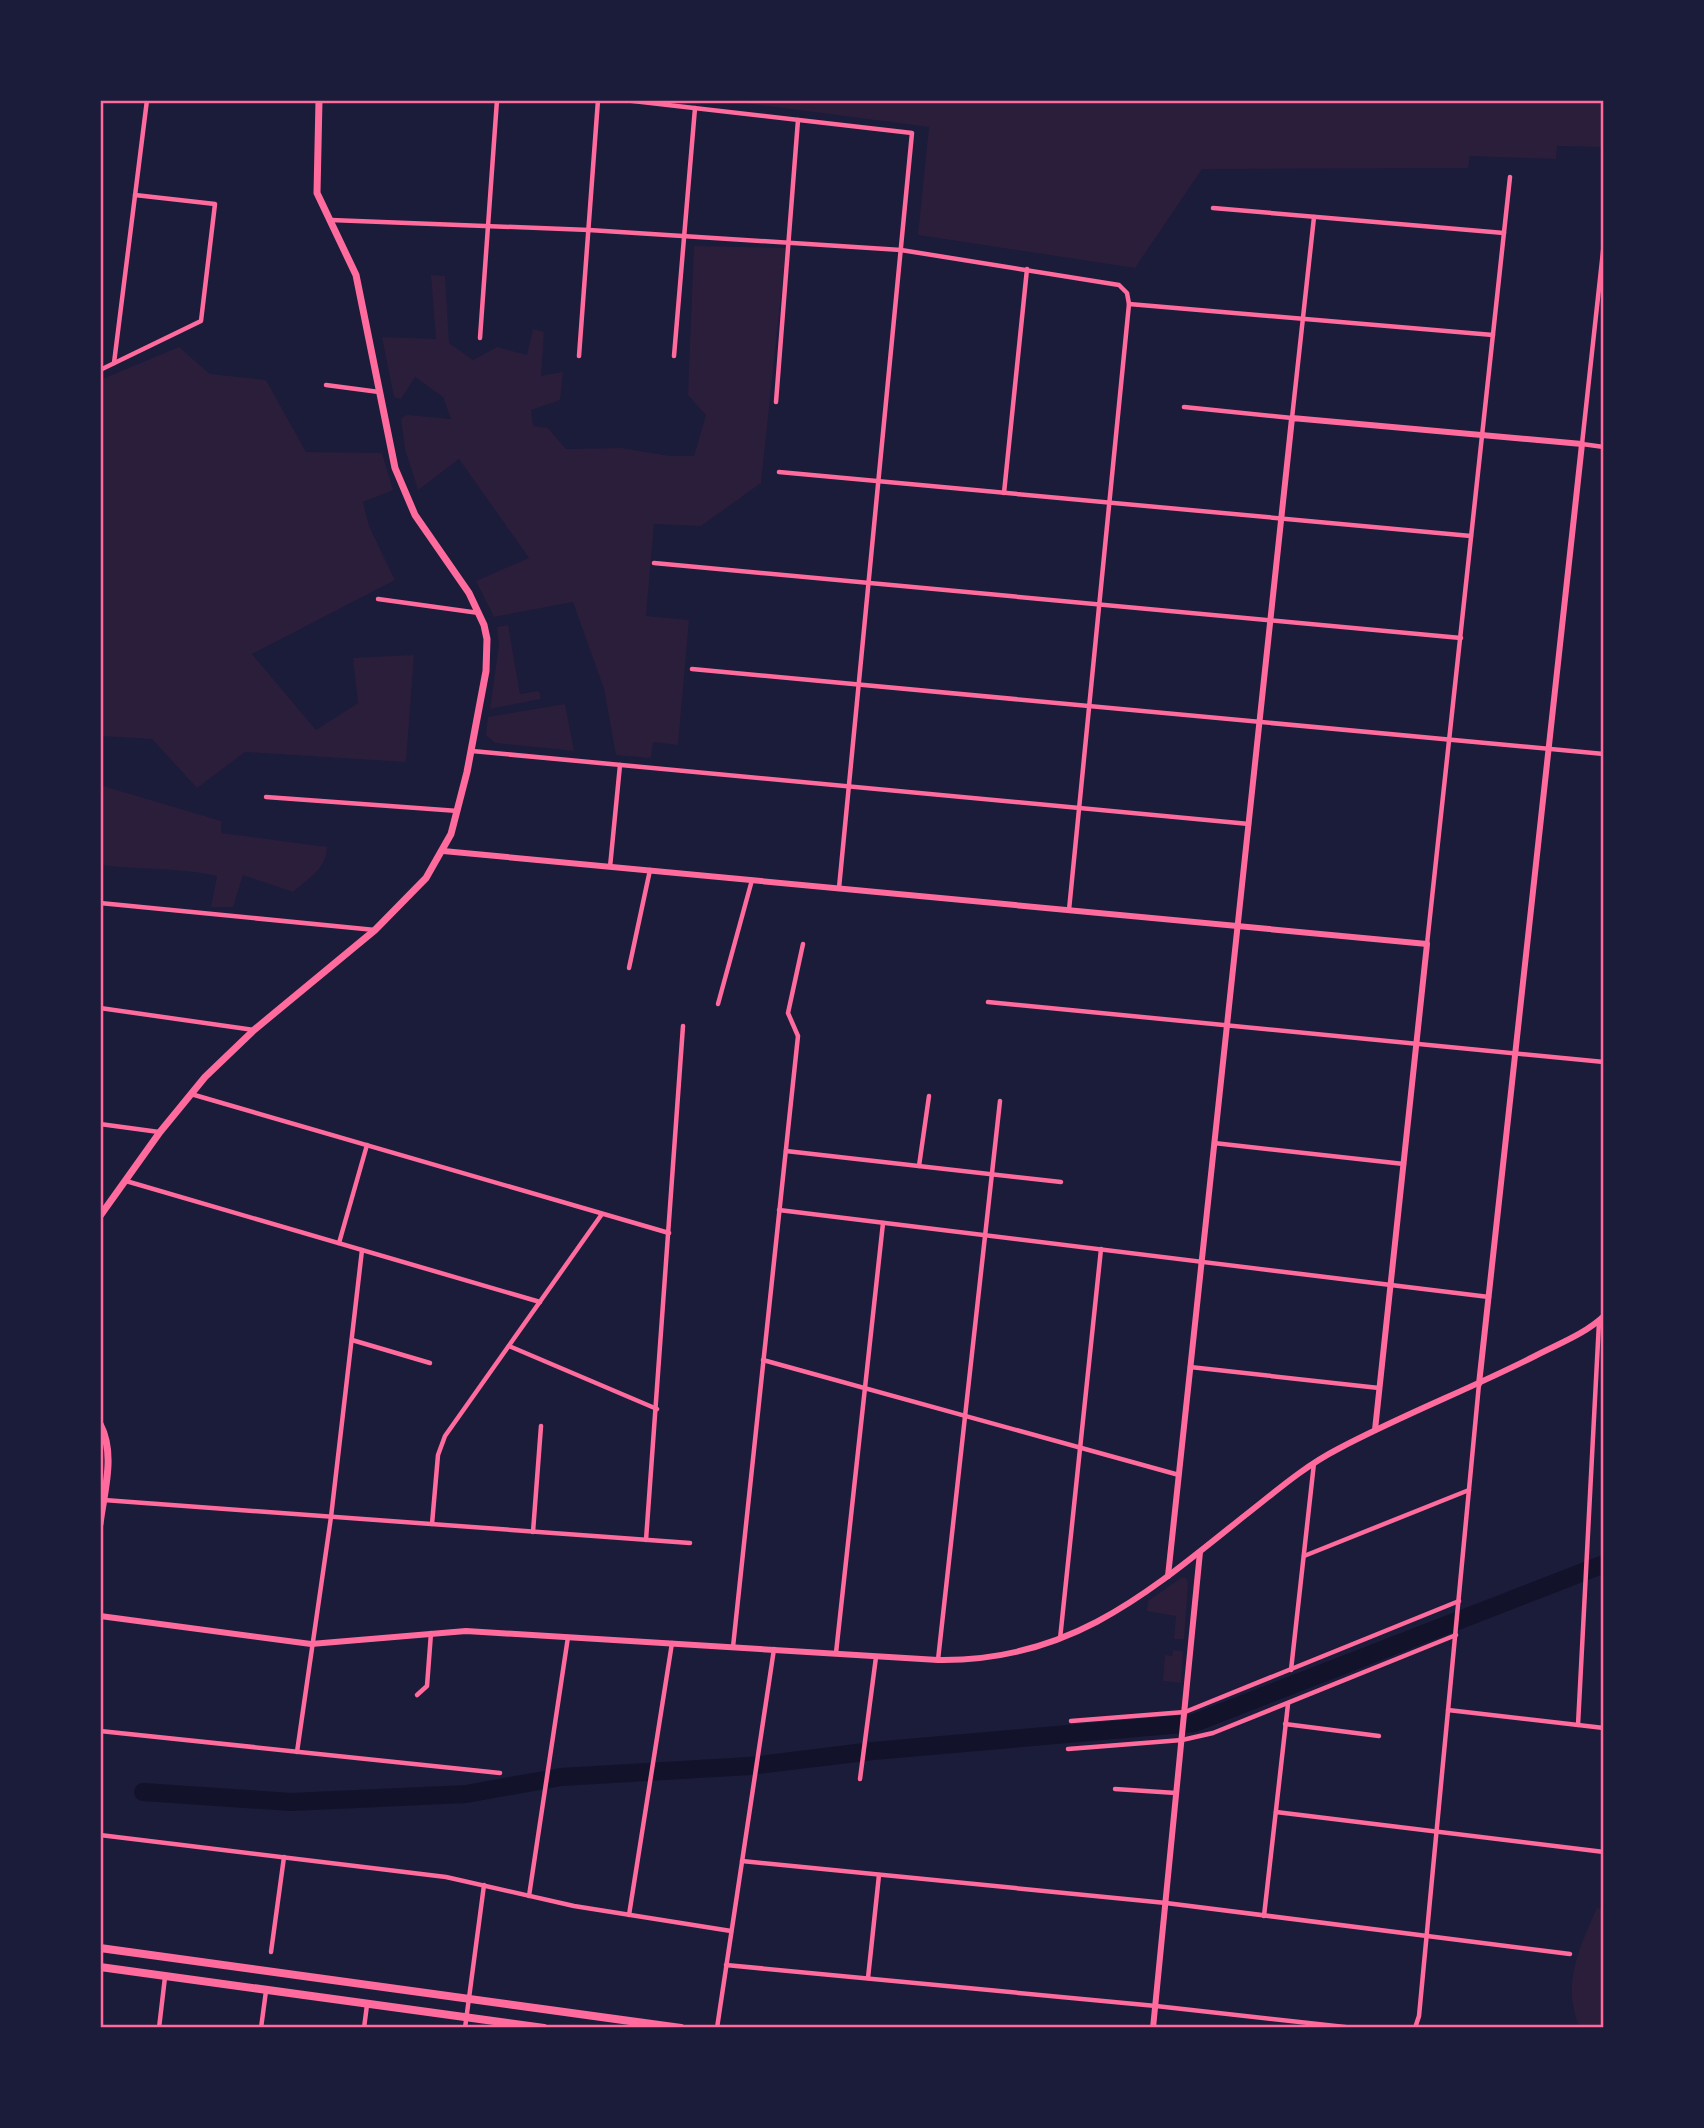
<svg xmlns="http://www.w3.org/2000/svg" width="1704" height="2128" font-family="Poppins,sans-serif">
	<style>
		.green { fill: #2a1e3b }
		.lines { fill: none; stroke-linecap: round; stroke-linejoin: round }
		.river { stroke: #12122b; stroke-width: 18 }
		.minor { stroke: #ff6b9d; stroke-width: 4.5 }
		.tertiary { stroke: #ff6b9d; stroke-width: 6 }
		.secondary { stroke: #ff6b9d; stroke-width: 7 }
		.primary { stroke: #ff6b9d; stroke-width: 8 }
		.neatline { fill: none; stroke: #ff6b9d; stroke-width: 2.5 }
	</style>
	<rect width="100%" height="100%" fill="#1b1b3a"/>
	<g class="green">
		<polygon points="722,100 1604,100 1604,147 1557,146 1556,159 1470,156 1468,168 1202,169 1135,268 918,235 929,127"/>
		<polygon points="694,246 786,248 761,483 701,526 654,524 646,616 689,620 678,745 653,742 651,758 616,755 604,689 573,602 494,617 476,581 529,558 459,459 418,490 405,449 401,418 407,415 451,419 443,397 415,377 401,399 394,397 382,337 436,339 431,275 445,276 449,343 473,360 497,347 527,355 533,329 544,332 541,376 563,372 560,400 531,410 533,426 548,428 566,449 621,448 670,456 694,456 706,415 688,395"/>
		<polygon points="179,347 210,374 266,380 306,452 382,453 393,490 363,502 369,526 395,580 252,654 316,730 358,703 353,658 414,655 406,762 245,752 197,788 152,739 100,736 100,380"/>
		<polygon points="508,625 520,694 539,691 541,699 490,709 499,645 497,627"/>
		<polygon points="565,704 574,751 495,743 486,735 488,717"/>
		<path d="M100,785L221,821V833L327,847C327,868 308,879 293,892L243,875L233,907H211L217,876C179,867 139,870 100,865Z"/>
		<polygon points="1181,1578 1186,1578 1188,1584 1184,1639 1174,1639 1176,1616 1147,1611 1148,1601"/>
		<polygon points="1173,1650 1183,1651 1181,1683 1163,1681 1165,1655 1172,1656"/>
		<path d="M1597,1908L1604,1910V2028H1580C1561,1984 1579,1949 1597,1908Z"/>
	</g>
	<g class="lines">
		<polyline class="river" points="143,1792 291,1802 466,1794 561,1777 750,1766 873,1751 1194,1723 1604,1564"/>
		<g class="minor">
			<polyline points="624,100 912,133 839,888"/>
			<polyline points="1213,208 1504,233"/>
			<polyline points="331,220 589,230 901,250 1119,285 1127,293 1129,304 1069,910"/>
			<polyline points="1604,242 1582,444 1604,447"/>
			<polyline points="1129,304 1493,335"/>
			<polyline points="480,338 497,100"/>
			<polyline points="579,356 598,100"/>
			<polyline points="674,356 695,108"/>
			<polyline points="114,363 147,100"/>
			<polyline points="100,370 201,321 215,204 135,195"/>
			<polyline points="326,385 379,392"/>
			<polyline points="776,402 798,120"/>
			<polyline points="1184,407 1292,418 1314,217"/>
			<polyline points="779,472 1471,536"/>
			<polyline points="1004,493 1027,269"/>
			<polyline points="654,563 1461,638"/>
			<polyline points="378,599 479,613"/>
			<polyline points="692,669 1604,754"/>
			<polyline points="472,751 1249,824"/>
			<polyline points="266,797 458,811"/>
			<polyline points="610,867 620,765"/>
			<polyline points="100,903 375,930"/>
			<polyline points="1427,944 1510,177"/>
			<polyline points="629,968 650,870"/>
			<polyline points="988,1002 1604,1062"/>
			<polyline points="718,1004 752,880"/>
			<polyline points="100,1008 254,1030"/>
			<polyline points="191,1094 669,1233"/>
			<polyline points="100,1124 159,1132"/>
			<polyline points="1214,1143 1404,1164"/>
			<polyline points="786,1151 1061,1182"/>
			<polyline points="919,1166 929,1096"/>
			<polyline points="126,1181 540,1302"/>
			<polyline points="779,1210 1489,1297"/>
			<polyline points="339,1243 367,1145"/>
			<polyline points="352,1340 430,1363"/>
			<polyline points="509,1346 657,1409"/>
			<polyline points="763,1360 1179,1475"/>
			<polyline points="1190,1367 1379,1388"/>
			<polyline points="104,1500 690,1543"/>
			<polyline points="432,1524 438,1455 445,1436 602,1214"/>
			<polyline points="533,1532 541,1426"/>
			<polyline points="646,1540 683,1026"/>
			<polyline points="1304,1556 1469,1490"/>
			<polyline points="1060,1639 1101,1249"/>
			<polyline points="733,1647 798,1036 788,1013 803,944"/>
			<polyline points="836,1653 883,1223"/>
			<polyline points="938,1660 1000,1101"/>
			<polyline points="1291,1670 1314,1463"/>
			<polyline points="417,1695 427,1686 431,1633"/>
			<polyline points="1448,1710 1604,1728"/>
			<polyline points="1071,1721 1185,1712 1459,1601"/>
			<polyline points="1285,1724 1379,1736"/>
			<polyline points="1578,1725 1599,1322"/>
			<polyline points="100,1731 500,1773"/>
			<polyline points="1068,1749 1182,1740 1213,1733 1456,1635"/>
			<polyline points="297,1752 331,1517 362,1250"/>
			<polyline points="860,1779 876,1657"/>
			<polyline points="1115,1789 1176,1793"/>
			<polyline points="1276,1812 1604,1852"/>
			<polyline points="100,1835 446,1877 574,1906 731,1931"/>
			<polyline points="742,1861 1166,1903 1570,1954"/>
			<polyline points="529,1896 568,1637"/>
			<polyline points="629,1915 672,1643"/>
			<polyline points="1264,1916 1288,1704"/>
			<polyline points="271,1952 284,1857"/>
			<polyline points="726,1965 1156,2006 1354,2028"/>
			<polyline points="868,1978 879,1875"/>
			<polyline points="159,2028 165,1977"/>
			<polyline points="261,2028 266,1991"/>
			<polyline points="364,2028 367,2005"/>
			<polyline points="465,2028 484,1885"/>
			<polyline points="717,2028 774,1649"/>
			<polyline points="1415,2028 1419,2016 1479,1384"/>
		</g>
		<g class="tertiary">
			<polyline points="443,851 1427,944 1375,1430"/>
			<polyline points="1168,1576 1292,418 1582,444 1479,1384"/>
			<path d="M100,1616L311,1644L466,1631L938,1660C1069,1662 1147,1594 1243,1517C1274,1493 1303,1467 1338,1449C1402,1415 1470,1389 1535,1356C1558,1344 1585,1334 1604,1316"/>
			<polyline points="1153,2028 1200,1552"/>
		</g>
		<g class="secondary">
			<polyline points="100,1216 160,1132 205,1077 254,1030 375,930 426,878 451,834 467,772 486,671 487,639 484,625 469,593 415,515 395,468 356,275 317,193 319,100"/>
			<path d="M100,1424C116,1454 104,1492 100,1524"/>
		</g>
		<g class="primary">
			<polyline points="100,1948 681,2028"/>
			<polyline points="100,1967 544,2028"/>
		</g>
	</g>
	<rect width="1704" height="2128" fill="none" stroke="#1b1b3a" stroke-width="203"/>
	<rect x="102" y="102" width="1500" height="1924" class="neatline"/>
</svg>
